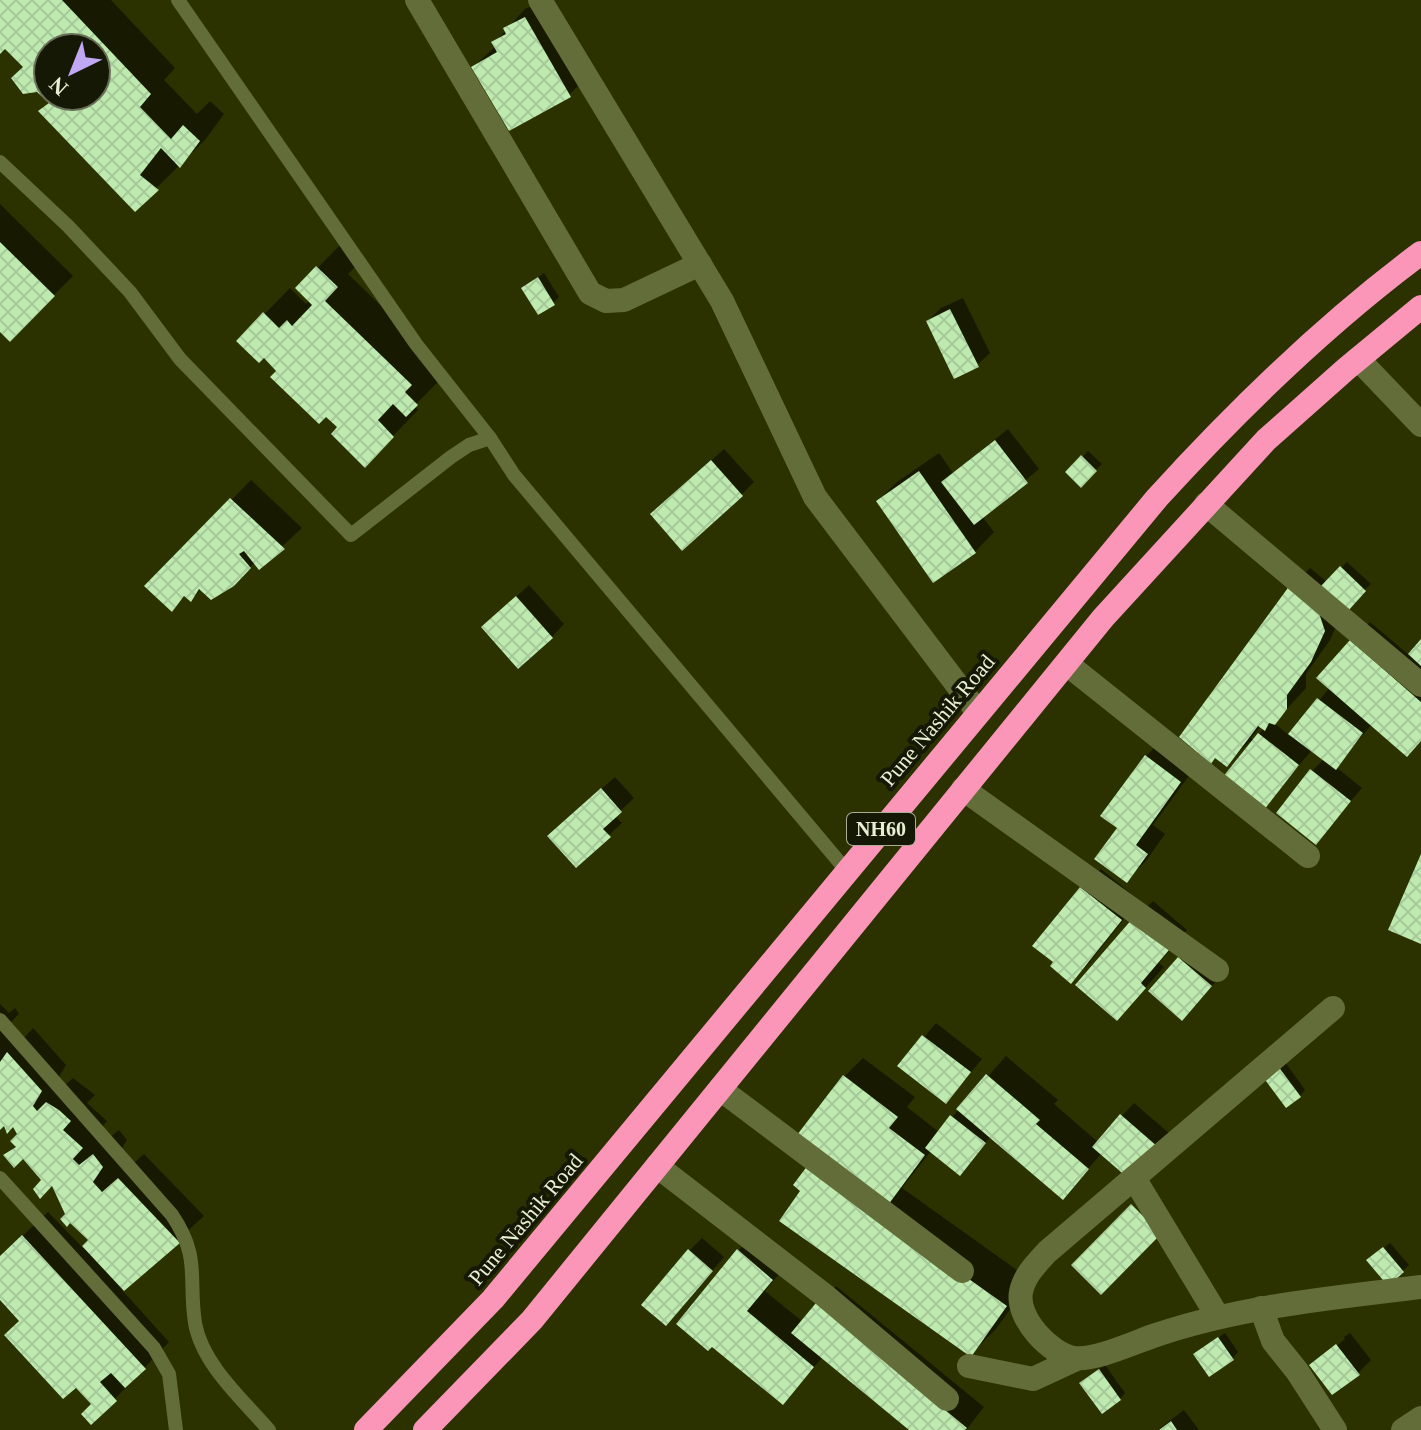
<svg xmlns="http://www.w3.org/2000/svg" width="1421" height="1430" font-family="Georgia,serif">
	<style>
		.shadow { fill: #0007; fill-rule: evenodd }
		.building { fill: url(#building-cross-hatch); fill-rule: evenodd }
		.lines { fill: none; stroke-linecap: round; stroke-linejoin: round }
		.lane { stroke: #636d3a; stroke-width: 14 }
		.street { stroke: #636d3a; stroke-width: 24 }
		.highway { stroke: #fb96b9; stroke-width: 24 }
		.labels { text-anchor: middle; stroke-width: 8; stroke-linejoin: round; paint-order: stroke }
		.shield { fill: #151804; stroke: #a9ae95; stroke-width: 2 }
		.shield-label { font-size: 20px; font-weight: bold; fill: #e8efd3 }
		.street-label { font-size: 22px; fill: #e8efd3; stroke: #151804 }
	</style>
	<defs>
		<pattern id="building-cross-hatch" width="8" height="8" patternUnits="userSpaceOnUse" patternTransform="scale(2)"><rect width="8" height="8" fill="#beeab0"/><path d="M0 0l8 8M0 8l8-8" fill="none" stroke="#a6ca99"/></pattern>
	</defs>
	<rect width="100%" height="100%" fill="#2b3200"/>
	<g class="shadow">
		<path d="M0,0H111L175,68L164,80L197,114L210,101L224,114L205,140L135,209L26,67L6,46L0,51ZM48,48H96V96H48Z"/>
		<polygon points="543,0 588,76 569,95 473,67 496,46 494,43 525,9"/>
		<polygon points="0,204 73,276 10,339 0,329"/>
		<polygon points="343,242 362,260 348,274 436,359 442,378 414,406 418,410 390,439 340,427 264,356 239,340 290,288 306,304 310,300 298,288"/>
		<polygon points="544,273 559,297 553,303 523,288"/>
		<polygon points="963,298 990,353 977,365 928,321 941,308"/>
		<polygon points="1008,429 1039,469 982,516 994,532 975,552 878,501 897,482 939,453 953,473"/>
		<polygon points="724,449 754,482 741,495 665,502"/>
		<polygon points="1088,451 1102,464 1081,485 1068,472"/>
		<polygon points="251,480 302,528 259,568 255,562 233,585 202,588 191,600 186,595 172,609 147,586"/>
		<path d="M1347,562L1371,584L1343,610L1330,640L1306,674V688L1274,723L1290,736L1330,687L1351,641L1370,622L1409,655L1421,642V740L1372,724L1336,767L1362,788L1316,842L1312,771L1324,759L1312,750L1263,808L1252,743L1250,741L1227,764L1291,587L1310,568L1327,582ZM1261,726L1265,728L1253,740L1251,738Z"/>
		<polygon points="529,585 564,624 552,637 496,615"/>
		<polygon points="1165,737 1199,762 1153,825 1165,834 1146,861 1126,880 1119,828 1146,756"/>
		<polygon points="615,777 634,798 615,816 622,823 609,835 563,823"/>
		<polygon points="1101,869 1139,900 1090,962 1071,981 1056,962 1035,946 1082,888"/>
		<polygon points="1153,901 1187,930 1159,963 1164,967 1117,1019 1134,920"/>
		<polygon points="1192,945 1223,973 1195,1006 1150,991"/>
		<polygon points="0,1004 9,1013 15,1008 19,1014 8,1025 24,1038 33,1028 66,1065 57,1080 63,1087 73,1078 95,1095 87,1103 107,1121 97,1133 106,1140 119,1130 127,1140 117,1156 128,1168 144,1154 204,1216 122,1290 169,1342 115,1399 94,1404 0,1297 0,1257 48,1212 83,1248 91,1240 67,1214 52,1183 44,1180 23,1156 6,1156 17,1145 19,1134 14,1124 5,1122 0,1127"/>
		<polygon points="936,1023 982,1059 946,1102 900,1066"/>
		<polygon points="1006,1056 1058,1100 1054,1104 1098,1142 1134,1103 1169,1133 1142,1164 1102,1153 1063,1197 991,1136 960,1173 931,1151 902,1188 1031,1280 996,1329 970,1355 803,1190 809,1166 844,1077 863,1058 915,1097 907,1107 939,1132"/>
		<polygon points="1285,1062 1305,1090 1300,1096 1266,1077"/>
		<polygon points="757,1231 791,1260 765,1291 803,1322 836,1286 984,1407 966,1430 912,1430 823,1357 783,1402 712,1344 738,1251"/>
		<polygon points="702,1238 724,1257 678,1311 689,1251"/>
		<polygon points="1390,1243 1409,1265 1403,1271 1375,1255"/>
		<polygon points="1225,1333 1238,1352 1233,1358 1201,1349"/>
		<polygon points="1350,1333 1371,1360 1358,1373 1312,1365 1345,1339 1344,1337"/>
		<polygon points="1105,1365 1125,1393 1120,1399 1088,1377"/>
		<polygon points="1184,1410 1199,1430 1158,1430 1160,1428"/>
	</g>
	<g class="building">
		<path d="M0,0H62L151,94L140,107L171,139L183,125L200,141L180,168L161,148L140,175L159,190L135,212L38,111L49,103L37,92L23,94L11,78L23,67L5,49L0,54ZM48,48H96V96H48Z"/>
		<polygon points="525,17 571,97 509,131 471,67 497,52 491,42 506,34 503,28"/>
		<polygon points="0,242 55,296 10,342 0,332"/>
		<polygon points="316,266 338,287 325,301 412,385 405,392 418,405 406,417 393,404 378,420 394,437 365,468 331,434 337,427 326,417 319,424 270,377 276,371 264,358 259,363 236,341 263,312 279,328 287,320 292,326 312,305 295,288"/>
		<polygon points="538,277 555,305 538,315 521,288"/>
		<polygon points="950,309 979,367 954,379 926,321"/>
		<polygon points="995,440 1028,483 974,525 941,482"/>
		<polygon points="1081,455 1097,471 1081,488 1065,472"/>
		<polygon points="711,460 743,496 682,551 650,514"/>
		<polygon points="919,471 976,553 933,583 876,501"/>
		<polygon points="230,498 285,549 259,570 244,551 239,554 251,568 234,586 211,600 199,589 191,602 184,596 172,612 144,586"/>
		<polygon points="1340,566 1366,591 1348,611 1321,586"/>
		<polygon points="1290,585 1318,610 1325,631 1311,662 1287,695 1287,709 1275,725 1269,723 1265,731 1258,726 1227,767 1215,758 1211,764 1179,737"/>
		<polygon points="516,596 553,638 518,669 481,627"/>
		<polygon points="1421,639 1421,666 1408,654"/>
		<polygon points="1350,640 1421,702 1421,741 1407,757 1316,678"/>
		<polygon points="1317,698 1363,733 1336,770 1288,734"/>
		<polygon points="1258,733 1299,765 1264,810 1222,778"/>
		<polygon points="1145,755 1181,782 1136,845 1148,854 1127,883 1094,859 1117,828 1100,816"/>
		<polygon points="1310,769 1351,801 1316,845 1276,813"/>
		<polygon points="601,788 622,812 603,829 611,837 576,868 547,836"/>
		<polygon points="1421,854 1421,944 1388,930"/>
		<polygon points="1080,887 1122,920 1071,984 1050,966 1053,962 1032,946"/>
		<polygon points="1133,918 1169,950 1141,983 1146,988 1117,1021 1075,985"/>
		<polygon points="1178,957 1212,986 1182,1021 1148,991"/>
		<polygon points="922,1035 971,1072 946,1104 897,1066"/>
		<polygon points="7,1052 42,1091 33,1106 37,1111 46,1102 59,1110 71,1121 63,1130 83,1148 73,1159 79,1165 93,1154 103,1167 93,1182 102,1192 118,1178 180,1243 124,1291 82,1246 88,1240 70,1223 67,1227 60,1219 65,1214 52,1186 40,1199 33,1189 41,1180 23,1159 14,1168 3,1155 16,1147 10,1141 17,1134 13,1127 7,1134 4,1126 0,1130 0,1062"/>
		<polygon points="1278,1066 1301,1097 1286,1108 1263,1077"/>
		<polygon points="986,1074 1040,1120 1036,1124 1089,1169 1063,1200 956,1109"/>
		<polygon points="843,1075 898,1117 889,1128 925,1155 888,1205 797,1135"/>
		<polygon points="1120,1114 1158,1147 1129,1179 1092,1147"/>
		<polygon points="950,1115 986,1143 960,1176 925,1148"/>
		<polygon points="808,1165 1007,1306 971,1357 779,1221 800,1191 793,1185"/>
		<polygon points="1131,1204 1161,1234 1101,1295 1071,1265"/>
		<polygon points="22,1235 146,1369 125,1388 111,1373 100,1382 117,1401 91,1425 81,1414 91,1404 76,1388 63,1399 4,1335 19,1321 0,1300 0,1256"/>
		<polygon points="1383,1247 1404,1272 1388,1286 1366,1260"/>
		<polygon points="688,1249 713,1271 666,1326 641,1305"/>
		<polygon points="737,1249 773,1280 747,1311 814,1367 783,1405 712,1347 708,1351 676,1324"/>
		<polygon points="816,1303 967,1428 965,1430 909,1430 791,1333"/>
		<polygon points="1218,1337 1234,1360 1209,1377 1193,1354"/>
		<polygon points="1336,1344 1360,1375 1332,1395 1309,1365"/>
		<polygon points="1099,1369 1121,1400 1102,1414 1079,1383"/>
		<polygon points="1171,1421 1177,1430 1159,1430"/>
	</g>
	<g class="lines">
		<g class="lane">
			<polyline points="178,0 416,344 490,438 514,475 846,870"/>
			<polyline points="0,162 68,226 130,292 180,359 351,535 451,457 469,445 490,438"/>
			<path d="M0,1020L172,1215C201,1258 188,1277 195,1323C202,1364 242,1399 269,1430"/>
			<polyline points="0,1178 154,1348 169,1374 176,1430"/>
		</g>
		<g class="street">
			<polyline points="417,0 590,293 606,301 624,300 700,264"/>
			<polyline points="540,0 722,301 815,497 977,711"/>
			<polyline points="1358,359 1421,425"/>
			<polyline points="1206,504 1421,685"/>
			<polyline points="1067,664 1308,856"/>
			<polyline points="963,789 1217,970"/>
			<path d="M1333,1008L1047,1252C1036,1264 1024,1276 1021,1292C1016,1318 1050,1354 1074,1358C1095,1361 1135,1342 1156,1335C1242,1306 1332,1298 1421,1287"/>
			<polyline points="720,1089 962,1271"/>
			<polyline points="657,1166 824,1295 947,1399"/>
			<polyline points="1134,1178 1218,1317"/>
			<polyline points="1261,1308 1273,1341 1297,1371 1335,1430"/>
			<polyline points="969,1366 1033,1379 1076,1359"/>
			<polyline points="1403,1430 1421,1418"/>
		</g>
		<g class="highway">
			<path d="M366,1430L493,1299L1157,498C1238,409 1324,325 1421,253"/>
			<polyline points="425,1430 532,1320 1103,618 1266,440 1346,369 1421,307"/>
		</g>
	</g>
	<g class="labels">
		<rect class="shield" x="847" y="813" width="68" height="32" rx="6"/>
		<g class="shield-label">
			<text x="881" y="836">NH60</text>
		</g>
		<g class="street-label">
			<text transform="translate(937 720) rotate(-50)" y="8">Pune Nashik Road</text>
			<text transform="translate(525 1219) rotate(-50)" y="8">Pune Nashik Road</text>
		</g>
	</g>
	<g transform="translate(72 72) rotate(223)"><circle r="38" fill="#151804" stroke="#696e57" stroke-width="2"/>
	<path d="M0-6L14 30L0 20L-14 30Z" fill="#c0a8f4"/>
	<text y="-12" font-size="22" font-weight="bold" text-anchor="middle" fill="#e8efd3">N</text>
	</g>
</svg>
